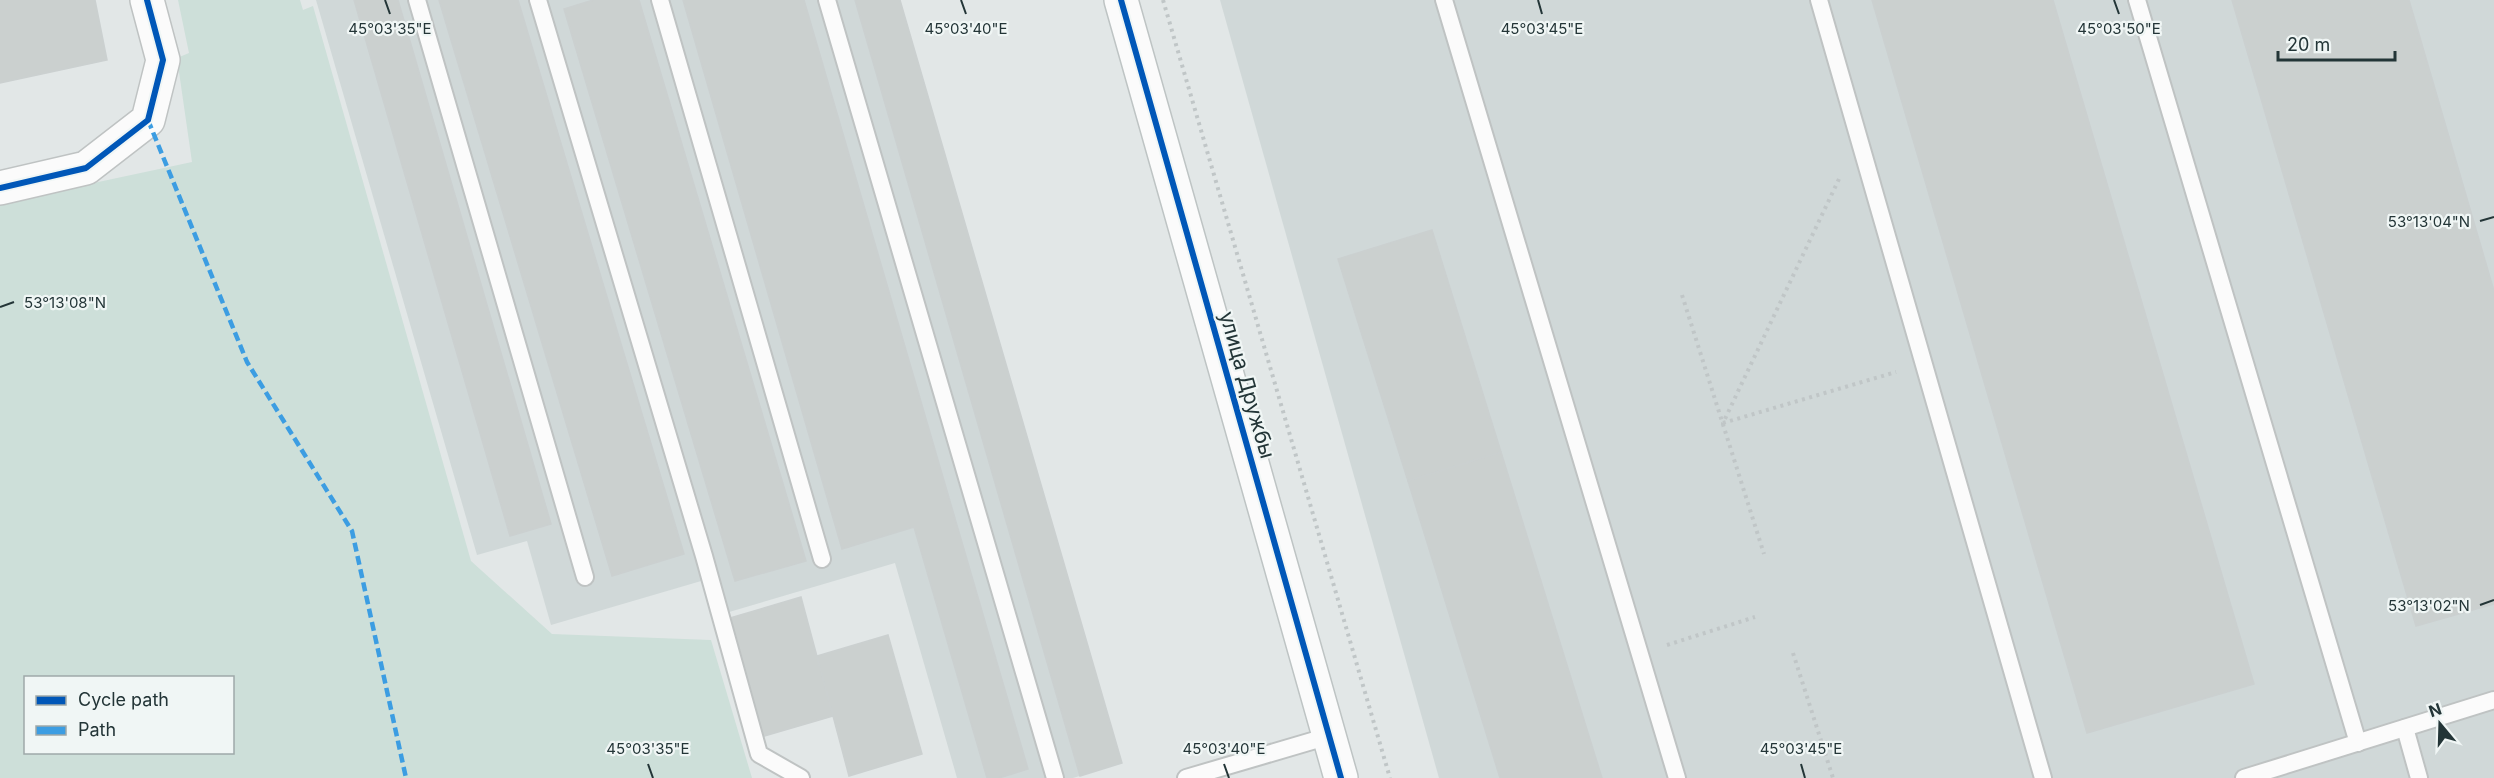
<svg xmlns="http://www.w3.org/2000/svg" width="2494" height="778" font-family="Inter,sans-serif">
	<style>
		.built { fill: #d0d8d8 }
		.green { fill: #cddfd9; fill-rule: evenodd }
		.building { fill: #cbd0cf; stroke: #cbd0d0; stroke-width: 1.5 }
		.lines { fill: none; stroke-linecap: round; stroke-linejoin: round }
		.lane-casing { stroke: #bfc3c3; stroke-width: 20 }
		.street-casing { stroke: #bfc3c3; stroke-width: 36 }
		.secondary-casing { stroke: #bec4c4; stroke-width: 36 }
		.path { stroke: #c0c6c7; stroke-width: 4; stroke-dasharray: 3 4.5; stroke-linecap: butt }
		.lane { stroke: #fbfbfb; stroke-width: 16 }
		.street { stroke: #fbfbfb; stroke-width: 33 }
		.secondary { stroke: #fbfbfb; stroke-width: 33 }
		.quiet { stroke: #3c9de2; stroke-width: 4.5; stroke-dasharray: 9 4.5; stroke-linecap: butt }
		.cycleway-casing { stroke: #f0f6f5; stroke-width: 10 }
		.cycleway { stroke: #0057b8; stroke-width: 6 }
		.ticks { fill: none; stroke: #233537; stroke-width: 2 }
		.labels { text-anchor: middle; stroke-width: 4.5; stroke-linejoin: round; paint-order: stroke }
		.street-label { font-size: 21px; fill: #233537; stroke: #f0f6f5 }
		.ticks-label { font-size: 15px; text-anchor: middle; fill: #233537; stroke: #f0f6f5; stroke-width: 4.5; stroke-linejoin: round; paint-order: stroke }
	</style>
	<rect width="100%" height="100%" fill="#e2e7e7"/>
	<g class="built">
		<polygon points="316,0 900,0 1122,763 1073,778 957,778 895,563 719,615 708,579 551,625 527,541 477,555"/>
		<polygon points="1220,0 2494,0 2494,778 1439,778"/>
	</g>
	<path class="green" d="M178,0H300L303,10L313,6L471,561L552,634L711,640L752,778H0V203L192,162L177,58L189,53ZM26,678H232V752H26Z"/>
	<g class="building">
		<polygon points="0,0 95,0 107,60 0,83"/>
		<polygon points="354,0 398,0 551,524 510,536"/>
		<polygon points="439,0 518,0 684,554 612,576"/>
		<polygon points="593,0 639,0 806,561 735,581 564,9"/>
		<polygon points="683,0 804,0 1028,769 999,778 987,778 914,527 842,549"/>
		<polygon points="855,0 900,0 1122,763 1080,776"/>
		<polygon points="1872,0 2053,0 2254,684 2087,733"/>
		<polygon points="2232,0 2409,0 2494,291 2494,604 2416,626"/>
		<polygon points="1432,230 1501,452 1408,481 1338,259"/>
		<polygon points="1501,452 1602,778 1500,778 1408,481"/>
		<polygon points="801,597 833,716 761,737 730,618"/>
		<polygon points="888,635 922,754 849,776 817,656"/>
	</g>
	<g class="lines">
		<defs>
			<g id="lane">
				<polyline points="417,0 585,577"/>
				<polyline points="538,0 704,556 759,754 801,778"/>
				<polyline points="660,0 822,559"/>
				<polyline points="827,0 1055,778"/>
				<polyline points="1444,0 1677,778"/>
				<polyline points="1819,0 2043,778"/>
				<polyline points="2137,0 2358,743"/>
				<polyline points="2405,728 2419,778"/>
				<polyline points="1186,778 1329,736"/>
				<polyline points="2244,778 2494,700"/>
			</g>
			<polyline id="street" points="0,188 86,168 148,120 163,60 147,0"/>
			<polyline id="secondary" points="1121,0 1341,778"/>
		</defs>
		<use href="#lane" class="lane-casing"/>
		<use href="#street" class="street-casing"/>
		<use href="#secondary" class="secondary-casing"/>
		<g class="path">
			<polyline points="1163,0 1390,778"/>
			<polyline points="1839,179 1723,423 1896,372"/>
			<polyline points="1682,295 1764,554"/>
			<polyline points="1667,645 1755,617"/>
			<polyline points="1793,653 1833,778"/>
		</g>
		<use href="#lane" class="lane"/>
		<use href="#street" class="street"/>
		<use href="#secondary" class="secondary"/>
		<polyline class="quiet" points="148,120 247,362 352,531 406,778"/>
		<defs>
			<g id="cycleway">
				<polyline points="1121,0 1341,778"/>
				<polyline points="0,188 86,168 148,120 163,60 147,0"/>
			</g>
		</defs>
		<use href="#cycleway" class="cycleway-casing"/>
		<use href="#cycleway" class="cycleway"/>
	</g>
	<path class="ticks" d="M385,0L390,14M961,0L966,14M1538,0L1542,14M2114,0L2119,14M2480,221L2494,217M0,307L14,302M2480,605L2494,600M648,764L653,778M1224,764L1229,778M1801,764L1805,778"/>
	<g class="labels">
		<g class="street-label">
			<text transform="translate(1247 385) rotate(74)" y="7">улица Дружбы</text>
		</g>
	</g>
	<g class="ticks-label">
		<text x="390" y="34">45°03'35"E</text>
		<text x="966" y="34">45°03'40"E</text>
		<text x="1542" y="34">45°03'45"E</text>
		<text x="2119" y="34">45°03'50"E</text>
		<text x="2429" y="227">53°13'04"N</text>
		<text x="65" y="308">53°13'08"N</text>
		<text x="2429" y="611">53°13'02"N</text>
		<text x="648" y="754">45°03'35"E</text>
		<text x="1224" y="754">45°03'40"E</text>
		<text x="1801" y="754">45°03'45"E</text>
	</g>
	<rect x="24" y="676" width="210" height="78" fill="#f0f6f5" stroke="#9ea9a9" stroke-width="1.5"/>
	<rect x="36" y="696" width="30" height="9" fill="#0057b8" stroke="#9ea9a9" stroke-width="1.5"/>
	<text x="78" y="706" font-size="18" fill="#233537">Cycle path</text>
	<rect x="36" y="726" width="30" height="9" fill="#3c9de2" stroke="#9ea9a9" stroke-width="1.5"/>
	<text x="78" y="736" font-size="18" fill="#233537">Path</text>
	<g transform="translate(2440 724) rotate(341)" stroke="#f0f6f5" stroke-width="4.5" paint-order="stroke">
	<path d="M0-4.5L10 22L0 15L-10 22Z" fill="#233537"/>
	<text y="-9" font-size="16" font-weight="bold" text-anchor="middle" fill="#233537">N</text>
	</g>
	<path d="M2278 51v9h117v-9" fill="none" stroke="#233537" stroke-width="3"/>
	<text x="2287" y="51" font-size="18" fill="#233537" stroke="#f0f6f5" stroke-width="4.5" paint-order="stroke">20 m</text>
</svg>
